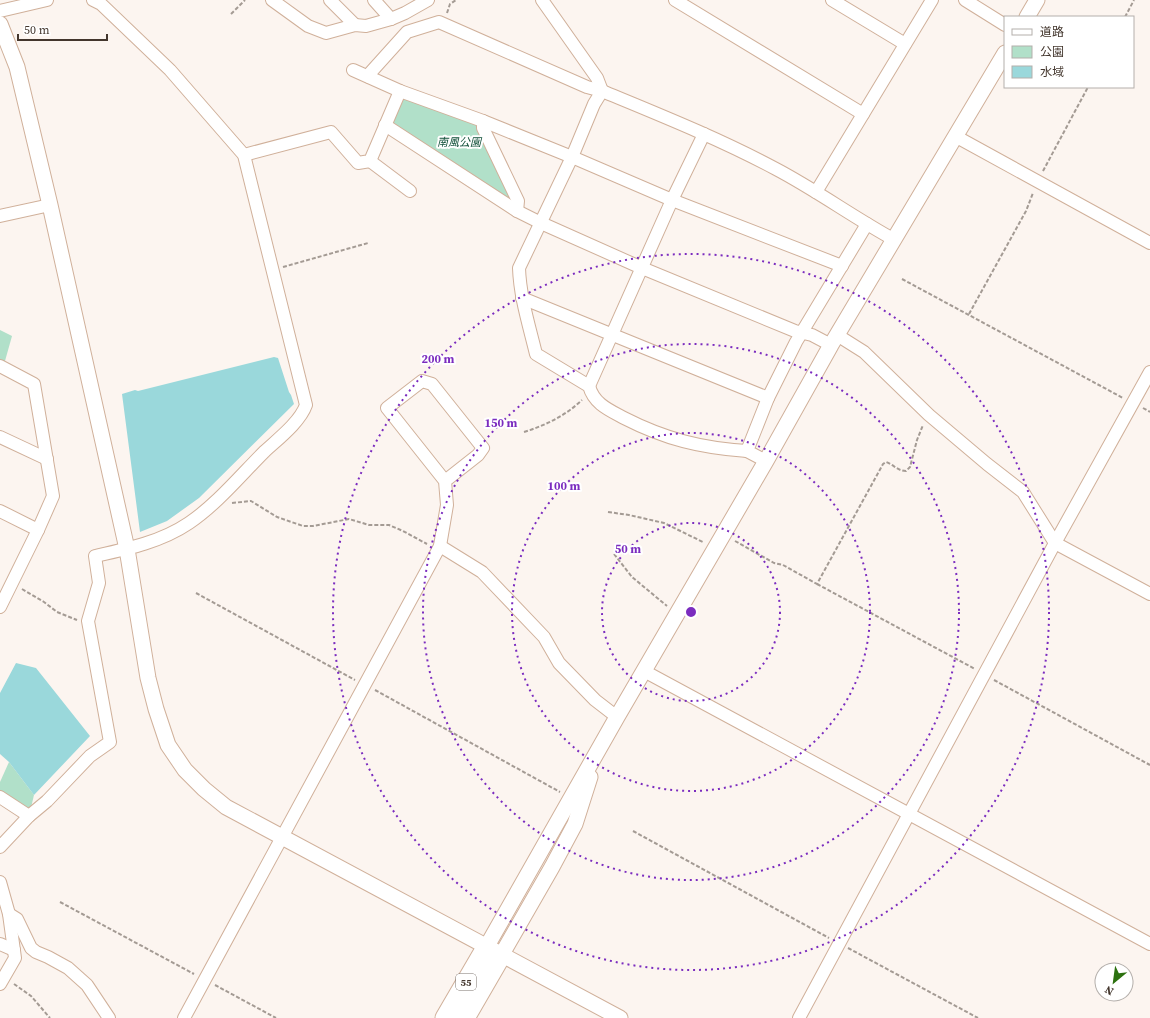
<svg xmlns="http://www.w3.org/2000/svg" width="1150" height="1018" font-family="'Source Serif 4','Noto Sans JP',serif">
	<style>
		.green { fill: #b1e0c9 }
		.water { fill: #9ad8db }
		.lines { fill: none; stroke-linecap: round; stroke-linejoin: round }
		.minor-casing { stroke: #d0b09a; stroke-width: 14 }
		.tertiary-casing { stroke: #d0b09a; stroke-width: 17 }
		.primary-casing { stroke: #d0b09a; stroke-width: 21 }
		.path { stroke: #a49b94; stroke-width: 2; stroke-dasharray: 4 2; stroke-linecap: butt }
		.minor { stroke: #fff; stroke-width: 12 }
		.tertiary { stroke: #fff; stroke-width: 15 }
		.primary { stroke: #fff; stroke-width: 19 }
		.ring { fill: none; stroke: #7b2cbf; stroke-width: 2; stroke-dasharray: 2 4 }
		.labels { text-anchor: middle; stroke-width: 4; stroke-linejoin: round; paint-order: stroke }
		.shield { fill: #fff; stroke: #7b726c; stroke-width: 1 }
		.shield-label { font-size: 10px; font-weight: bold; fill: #43362d }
		.park-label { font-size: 11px; font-style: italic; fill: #115039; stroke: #fff }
		.centre { fill: #7b2cbf; stroke: #fff; stroke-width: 2 }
		.ring-label { font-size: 12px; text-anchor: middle; font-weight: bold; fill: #7b2cbf; stroke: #fff; stroke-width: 4; stroke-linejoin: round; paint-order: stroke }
	</style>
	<rect width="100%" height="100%" fill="#fcf5f0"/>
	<g class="green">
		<polygon points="400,91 483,121 517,211 385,125"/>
		<polygon points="0,330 12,336 3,368 0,366"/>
		<polygon points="9,762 34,795 29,816 0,797 0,782"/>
	</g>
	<g class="water">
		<polygon points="274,357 278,358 289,392 291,395 294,404 199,498 167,521 140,532 122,394 135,390 138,391"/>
		<polygon points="16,663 36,668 90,736 34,795 9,762 0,754 0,693"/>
	</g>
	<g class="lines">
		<defs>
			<g id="minor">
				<polyline points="272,0 308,26 326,33 355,25 366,26 391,19 405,13 428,0"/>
				<polyline points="330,0 355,25"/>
				<polyline points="374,0 391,19"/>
				<path d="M542,0L597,78L602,91L594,104L572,157L519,268C520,297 529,325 536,354L589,386C594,404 609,410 624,418C665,439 701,448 747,451"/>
				<polyline points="675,0 863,114"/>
				<polyline points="832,0 905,44"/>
				<polyline points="965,0 1005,25"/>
				<polyline points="0,11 47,0"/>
				<polyline points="353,70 400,91 483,121 483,128 518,201 517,211"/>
				<path d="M369,77L371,72L407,32L439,22L587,87L602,91C660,115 720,139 776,169C816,190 853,217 893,239"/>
				<polyline points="483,121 572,157 672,200 842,266"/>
				<polyline points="385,125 517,211 541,223 642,268 795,331 812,335 831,345"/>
				<polyline points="955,136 1150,243"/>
				<polyline points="244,155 331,132 358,163 370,161 400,91"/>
				<polyline points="370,161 410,191"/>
				<polyline points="816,192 932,0"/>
				<polyline points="0,216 50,205"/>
				<polyline points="522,298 768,398"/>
				<polyline points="837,335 864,352 929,415 987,464 1023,492 1055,543 1150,594"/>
				<polyline points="0,366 34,384 53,496 38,530 0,607"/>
				<polyline points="589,386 672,200 704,134"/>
				<polyline points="0,437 47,459"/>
				<polyline points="766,461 747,451 768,398 796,342 867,224"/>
				<polyline points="0,511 38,530"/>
				<polyline points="440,546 482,572 544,637 559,663 595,700 617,717"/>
				<polyline points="644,671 1150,944"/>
				<polyline points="0,797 29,816"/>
				<path d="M0,847L29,816L47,801L90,756L110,742L88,621L99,583L95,556C127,549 161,542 189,523C217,504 240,476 264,452C278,439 300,422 306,405L244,155L170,70L101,4L93,0"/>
				<polyline points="0,882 9,914 15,958 0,984"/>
				<polyline points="9,914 17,919 31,948 36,952 48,957 68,968 87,985 109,1018"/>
				<polyline points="0,944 14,950"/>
				<polyline points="184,1018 440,546 447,505 445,481 478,455 483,448 432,384 422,381 387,408 445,481"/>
				<polyline points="799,1018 1055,543 1150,372"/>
			</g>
			<g id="tertiary">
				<polyline points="1027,17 1037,0"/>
				<polyline points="0,24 17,67 50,205 127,549 148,678 156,709 168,745 185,770 204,789 226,807 620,1018"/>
				<polyline points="487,946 617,717 766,461 831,345 1005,53"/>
				<polyline points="502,954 552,867 575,824 590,777"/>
			</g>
			<g id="primary">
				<polyline points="445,1018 487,946"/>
				<polyline points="465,1018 502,954"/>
			</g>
		</defs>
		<use href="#minor" class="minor-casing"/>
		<use href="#tertiary" class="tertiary-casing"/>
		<use href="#primary" class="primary-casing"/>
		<g class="path">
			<polyline points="447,13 450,4 456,0"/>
			<polyline points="231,14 245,0"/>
			<polyline points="1125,17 1134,0"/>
			<polyline points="1043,171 1088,87"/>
			<polyline points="283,267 368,243"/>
			<polyline points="902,279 1123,398"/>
			<polyline points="969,314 1026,211 1033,193"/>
			<polyline points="1143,408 1150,412"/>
			<path d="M524,432C546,425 565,416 582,400"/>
			<polyline points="232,503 251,501 277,517 303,526 313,526 349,519 369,525 389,525 403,531 427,544"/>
			<polyline points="608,512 629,515 664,523 703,542"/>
			<path d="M735,541L774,563L783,565L817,584L883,464L886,462C894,465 898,471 906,471L910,467L917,440L923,425"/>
			<polyline points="614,554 632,577 667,606"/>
			<polyline points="817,584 975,669"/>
			<polyline points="22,589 44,602 57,612 77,620"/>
			<polyline points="196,593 355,680"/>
			<polyline points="994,680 1150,765"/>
			<polyline points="375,690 560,792"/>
			<polyline points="633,831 829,938"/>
			<polyline points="60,902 194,974"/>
			<polyline points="848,948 978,1018"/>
			<polyline points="14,984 31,996 50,1018"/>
			<polyline points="215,985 276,1018"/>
		</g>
		<use href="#minor" class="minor"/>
		<use href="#tertiary" class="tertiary"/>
		<use href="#primary" class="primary"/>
	</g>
	<g class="ring">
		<circle cx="691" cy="612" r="89"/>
		<circle cx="691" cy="612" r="179"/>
		<circle cx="691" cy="612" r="268"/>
		<circle cx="691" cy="612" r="358"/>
	</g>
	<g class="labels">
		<rect class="shield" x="456" y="974" width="20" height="16" rx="3"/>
		<g class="shield-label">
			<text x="466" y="986">55</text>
		</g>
		<g class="park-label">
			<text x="459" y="146">南風公園</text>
		</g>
	</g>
	<circle cx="691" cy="612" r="6" class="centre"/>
	<g class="ring-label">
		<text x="438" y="363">200 m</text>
		<text x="501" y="427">150 m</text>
		<text x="564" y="490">100 m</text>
		<text x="628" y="553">50 m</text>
	</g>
	<rect x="1004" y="16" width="130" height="72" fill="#ffffff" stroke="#b4afab"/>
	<rect x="1012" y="29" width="20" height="6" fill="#ffffff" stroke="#b4afab"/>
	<text x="1040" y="36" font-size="12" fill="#43362d">道路</text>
	<rect x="1012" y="46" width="20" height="12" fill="#b1e0c9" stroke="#b4afab"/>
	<text x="1040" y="56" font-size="12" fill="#43362d">公園</text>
	<rect x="1012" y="66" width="20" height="12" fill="#9ad8db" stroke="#b4afab"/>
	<text x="1040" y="76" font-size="12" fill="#43362d">水域</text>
	<g transform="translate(1114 982) rotate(209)"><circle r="19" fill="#ffffff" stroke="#b4afab"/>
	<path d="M0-3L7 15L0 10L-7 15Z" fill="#2c710f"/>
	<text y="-6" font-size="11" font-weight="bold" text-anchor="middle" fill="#43362d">N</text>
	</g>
	<path d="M18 34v6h89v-6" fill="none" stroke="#43362d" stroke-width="2"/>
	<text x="24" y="34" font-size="12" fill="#43362d" stroke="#ffffff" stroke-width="3" paint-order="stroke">50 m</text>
</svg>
